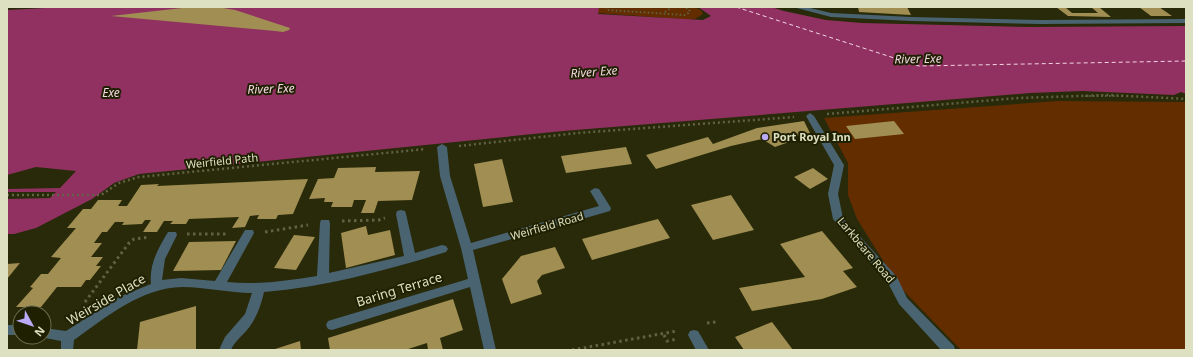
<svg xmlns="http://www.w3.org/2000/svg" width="1193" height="357" font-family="'Noto Sans',sans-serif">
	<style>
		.green { fill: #642d00 }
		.water { fill: #913162 }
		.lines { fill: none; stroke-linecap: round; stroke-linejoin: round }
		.ferry { stroke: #f2d6e1; stroke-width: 1; stroke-dasharray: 4 3; stroke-linecap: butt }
		.building { fill: #a18e52 }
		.path-far2 { stroke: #606243; stroke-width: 2; stroke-dasharray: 1.5 2.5; stroke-linecap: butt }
		.path-far1 { stroke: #606243; stroke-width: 2.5; stroke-dasharray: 2 3; stroke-linecap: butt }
		.path { stroke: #606243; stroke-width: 3; stroke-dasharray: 2.5 3.5; stroke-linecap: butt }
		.minor { fill: #4a6371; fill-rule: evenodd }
		.poi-dot { fill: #b9abf7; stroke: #1f2002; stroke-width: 1.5 }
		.labels { text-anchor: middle; stroke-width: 4; stroke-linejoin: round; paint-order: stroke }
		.poi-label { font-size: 11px; font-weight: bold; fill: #dde0c1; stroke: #1f2002; text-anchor: start }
		.street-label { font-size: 11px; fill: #dde0c1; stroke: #1f2002 }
		.water-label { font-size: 12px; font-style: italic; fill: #f2d6e1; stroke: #1f2002 }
		.near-street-label { font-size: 13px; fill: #dde0c1; stroke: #1f2002 }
	</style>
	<rect width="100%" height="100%" fill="#282a0a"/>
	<g class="green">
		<polygon points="513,7 694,7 701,10 703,14 695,19 681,19"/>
		<polygon points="1058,101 1186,102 1186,350 961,350 899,286 857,219 848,195 848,163 824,118"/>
	</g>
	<polygon class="water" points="65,7 599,7 598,14 703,20 711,16 698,7 771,7 784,11 826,20 862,23 1030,27 1186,26 1186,94 1181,92 1174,95 1082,91 1030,93 563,131 139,174 114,183 92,199 36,228 14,234 7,234 7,199 50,198 56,192 7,192 7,189 60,188 76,171 36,167 7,175 7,10"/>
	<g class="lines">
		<polyline class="ferry" points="736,7 919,66 1186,61"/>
	</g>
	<g class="building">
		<polygon points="191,7 217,7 235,10 290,28 289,30 283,32 275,31 111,16"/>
		<polygon points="858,7 907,7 911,15 859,12"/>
		<polygon points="1056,7 1065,7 1072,13 1098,13 1091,7 1099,7 1111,17 1068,16"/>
		<polygon points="1139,7 1159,7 1172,16 1151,16"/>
		<polygon points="804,121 810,133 787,139 789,142 775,147 762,139 731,146 656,169 646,155 708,137 713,144 757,128"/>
		<polygon points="894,121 904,134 855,139 846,126"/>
		<polygon points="626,147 632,164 566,173 561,156"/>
		<polygon points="502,159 513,202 483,207 474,164"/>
		<polygon points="376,167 375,172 420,171 412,200 378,201 374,213 361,213 366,200 354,200 352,207 331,207 333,202 324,202 325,198 309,199 318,179 334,178 338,168"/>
		<polygon points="813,168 828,179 810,189 794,177"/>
		<polygon points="308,179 293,214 278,215 276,219 257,219 259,215 250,216 245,227 232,228 239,217 189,219 186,224 170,224 173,221 164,221 157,232 143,232 151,220 145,220 142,224 122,225 124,222 115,222 107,232 102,232 94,243 102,243 91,257 103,257 96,266 101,266 90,280 86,280 81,287 57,287 41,307 16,307 33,288 30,287 41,274 48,274 61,258 51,257 76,228 67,228 83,209 91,209 98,200 122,200 118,206 127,206 141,185 159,184 157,186"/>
		<polygon points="731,195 754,230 713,240 691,205"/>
		<polygon points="658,219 670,238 592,260 582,239"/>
		<polygon points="366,226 368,235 390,230 395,255 346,268 341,233"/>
		<polygon points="822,231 853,268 843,271 857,287 822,299 752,311 739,288 805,277 780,244"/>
		<polygon points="294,235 315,237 296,270 274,268"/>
		<polygon points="236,241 221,270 173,271 189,242"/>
		<polygon points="555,247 565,268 542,275 537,281 542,294 511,304 502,279 521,256"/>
		<polygon points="20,263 7,279 7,264"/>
		<polygon points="453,299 463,330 440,338 443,350 428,350 427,343 405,350 330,350 328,338"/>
		<polygon points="196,306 196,350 137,350 140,322"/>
		<polygon points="772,322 793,350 744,350 735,337"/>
		<polygon points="300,341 301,350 272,350"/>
	</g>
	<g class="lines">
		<g class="path-far2">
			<polyline points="606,7 607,10 685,15 690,12 689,9 684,7"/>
			<polyline points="665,12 672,7"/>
			<polyline points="1085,96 1124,96"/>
		</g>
		<g class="path-far1">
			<polyline points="827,114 1018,98 1109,95 1186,99"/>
			<polyline points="459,146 578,133 794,117"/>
			<polyline points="7,195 101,195 119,183 139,177 426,149"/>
		</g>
		<g class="path">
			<polyline points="342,221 379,220 385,218"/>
			<polyline points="265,232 308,225"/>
			<polyline points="187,234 228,234"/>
			<polyline points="85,302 129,243 134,239 150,237"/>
			<polyline points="707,323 716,322"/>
			<polyline points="664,335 667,341 678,339"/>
			<polyline points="572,350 677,331"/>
		</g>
		<g class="minor">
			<polygon points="793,7 806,7 831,13 911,17 1041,20 1186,19 1186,23 1041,24 911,21 831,17"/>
			<polygon points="810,113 814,116 844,165 838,194 843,218 897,277 907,298 954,346 955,350 941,350 899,304 888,283 833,219 828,194 834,165 806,116"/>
			<polygon points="442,144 447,147 450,176 471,243 599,206 590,191 595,188 599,189 611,208 610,211 473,250 496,350 484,350 470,287 332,330 328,329 326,325 328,321 468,279 461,248 440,176 437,147"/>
			<path d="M401,210L405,211L406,214L415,253L442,245L446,246L448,249L446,252C387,270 326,287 264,292C261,306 256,319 247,330C242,336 234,342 231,350H219L225,337L245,314L252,293C229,293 206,287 182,287C141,288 106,317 74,340L73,350H61V341L40,337H44V328L66,331L119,297L151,284C149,264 158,249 168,232H176L177,235L165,259L162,280L181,278L215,281L245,230H253L254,233L227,282C257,285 287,281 317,276L320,223L321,220H329L330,223L329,273L404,256L396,214L397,211Z"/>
			<rect x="7" y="325" width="13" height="10"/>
			<polygon points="694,330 698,331 709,350 696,350 688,335 690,331"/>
		</g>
	</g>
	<circle class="poi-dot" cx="765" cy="137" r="4"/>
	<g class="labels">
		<g class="poi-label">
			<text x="773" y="141">Port Royal Inn</text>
		</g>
		<g class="street-label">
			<text transform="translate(222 161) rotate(-6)" y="4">Weirfield Path</text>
			<text transform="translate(547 226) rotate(-16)" y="4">Weirfield Road</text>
			<text transform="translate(866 250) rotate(50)" y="4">Larkbeare Road</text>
		</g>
		<g class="water-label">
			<text transform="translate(918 59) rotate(-1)" y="4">River Exe</text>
			<text transform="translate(594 72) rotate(-4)" y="4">River Exe</text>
			<text transform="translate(271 89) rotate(-2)" y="4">River Exe</text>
			<text x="111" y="97">Exe</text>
		</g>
		<g class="near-street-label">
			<text transform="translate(399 289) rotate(-17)" y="5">Baring Terrace</text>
			<text transform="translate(106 299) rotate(-30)" y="5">Weirside Place</text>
		</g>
	</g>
	<rect width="1193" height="357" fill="none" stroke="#dde0c1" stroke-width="16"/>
	<g transform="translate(32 325) rotate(130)"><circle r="19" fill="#1f2002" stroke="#6b6d4e"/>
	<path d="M0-3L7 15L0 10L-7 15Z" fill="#b9abf7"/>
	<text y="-6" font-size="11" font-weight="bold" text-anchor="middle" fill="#dde0c1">N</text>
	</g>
</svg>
